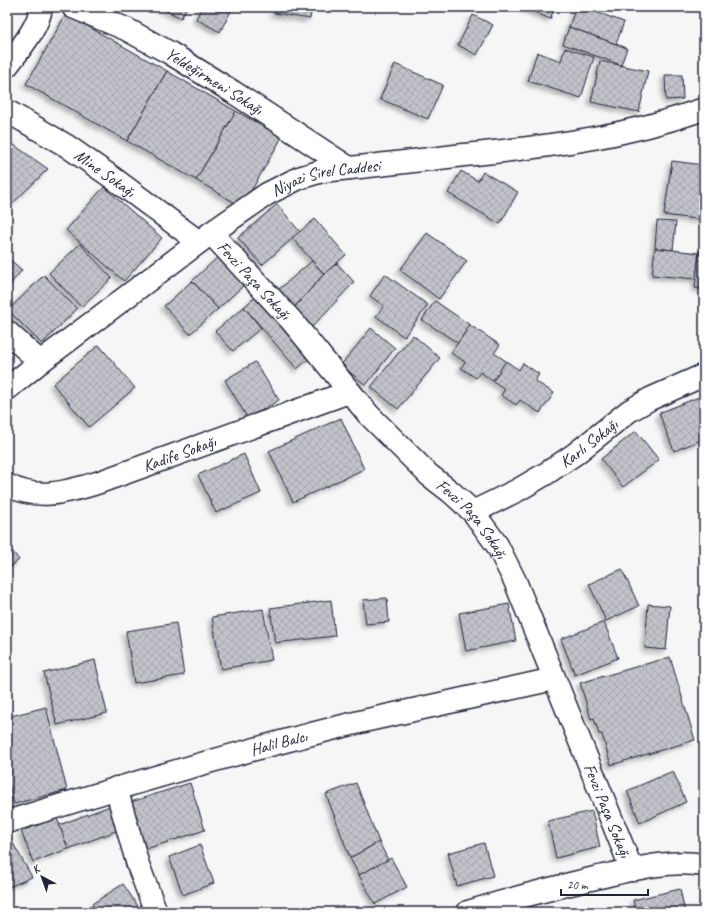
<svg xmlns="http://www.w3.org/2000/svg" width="711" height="919" font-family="Caveat,sans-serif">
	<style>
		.building { fill: url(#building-cross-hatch); stroke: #22223b; filter: url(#shadow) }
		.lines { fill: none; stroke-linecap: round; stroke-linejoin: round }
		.minor-casing { stroke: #22223b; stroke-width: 25 }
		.tertiary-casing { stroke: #22223b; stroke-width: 25 }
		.minor { stroke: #fff; stroke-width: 22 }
		.tertiary { stroke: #fff; stroke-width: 22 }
		.labels { text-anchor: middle; stroke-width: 3.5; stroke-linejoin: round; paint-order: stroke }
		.street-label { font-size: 17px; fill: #22223b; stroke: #fff }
	</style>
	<defs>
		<pattern id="building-cross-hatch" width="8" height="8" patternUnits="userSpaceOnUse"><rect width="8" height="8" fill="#c2c2c9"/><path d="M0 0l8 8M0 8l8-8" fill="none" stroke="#a6a6ae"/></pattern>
		<filter id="shadow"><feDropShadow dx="-3.5" dy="3.5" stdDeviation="2" flood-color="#0004"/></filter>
	</defs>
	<rect width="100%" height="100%" fill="#f6f6f7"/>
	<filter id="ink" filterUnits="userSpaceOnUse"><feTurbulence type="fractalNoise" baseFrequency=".025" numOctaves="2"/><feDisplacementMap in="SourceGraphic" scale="8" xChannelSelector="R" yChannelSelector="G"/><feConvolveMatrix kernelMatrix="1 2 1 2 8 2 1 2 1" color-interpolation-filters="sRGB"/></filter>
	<g filter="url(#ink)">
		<g class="building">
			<polygon points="7,7 13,7 7,18"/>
			<polygon points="159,7 187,7 181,18"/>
			<polygon points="202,7 233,7 220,32 196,19"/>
			<polygon points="275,7 312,7 310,19 274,13"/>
			<polygon points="523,7 555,7 550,19"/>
			<polygon points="576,7 582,7 624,22 616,44 569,27"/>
			<polygon points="66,14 167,71 127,141 26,84"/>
			<polygon points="473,15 493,25 477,55 458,45"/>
			<polygon points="569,27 627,48 621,65 563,44"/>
			<polygon points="565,48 594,57 581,98 528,81 537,52 561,61"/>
			<polygon points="600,61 648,71 639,112 591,102"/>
			<polygon points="395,64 443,85 428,119 380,99"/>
			<polygon points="167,71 236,111 196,180 127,141"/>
			<polygon points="665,75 682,75 683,99 666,100"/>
			<polygon points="236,111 282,137 242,207 196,180"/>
			<polygon points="7,140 48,169 7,209"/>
			<polygon points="672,161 704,165 704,220 664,215"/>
			<polygon points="461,171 478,181 483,172 518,192 500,224 448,193"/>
			<polygon points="104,187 162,238 124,281 66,230"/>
			<polygon points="277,204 300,232 262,265 238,238"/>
			<polygon points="315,219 346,255 324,274 292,238"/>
			<polygon points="657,221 676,222 673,250 655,248"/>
			<polygon points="427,233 467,261 439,299 400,270"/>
			<polygon points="80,244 112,278 81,307 49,273"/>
			<polygon points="655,248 699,253 696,279 652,275"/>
			<polygon points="699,251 704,251 704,289 695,288"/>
			<polygon points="220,255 246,283 218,309 192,281"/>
			<polygon points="7,257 22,270 7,288"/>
			<polygon points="312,261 324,274 293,309 277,291"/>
			<polygon points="337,263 354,282 311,328 293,309 324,274"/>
			<polygon points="385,274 428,305 404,337 376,316 384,306 370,296"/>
			<polygon points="44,275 77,309 42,344 8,310"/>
			<polygon points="192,281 218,309 190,334 164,306"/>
			<polygon points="257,295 311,357 297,369 244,307"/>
			<polygon points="435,301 470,325 458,343 422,320"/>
			<polygon points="244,307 261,328 233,351 215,331"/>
			<polygon points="470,325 500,345 494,353 506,361 493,381 480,372 476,378 461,368 465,362 451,353"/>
			<polygon points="371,328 395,348 366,385 341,365"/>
			<polygon points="413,335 440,358 398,409 371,387"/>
			<polygon points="99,345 135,388 89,427 53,384"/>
			<polygon points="506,361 519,370 523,363 539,374 535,381 554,393 540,413 520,400 516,405 501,395 505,389 493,381"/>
			<polygon points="255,362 279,400 248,419 225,380"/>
			<polygon points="704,395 704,439 674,451 659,413"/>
			<polygon points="341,418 364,469 293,502 269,451"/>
			<polygon points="636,431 659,460 623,487 601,459"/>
			<polygon points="244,454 261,493 216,513 198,475"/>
			<polygon points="7,544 19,560 7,570"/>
			<polygon points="622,569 639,606 606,621 589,584"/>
			<polygon points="387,598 389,622 366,624 363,600"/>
			<polygon points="331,600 335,636 275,643 270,608"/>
			<polygon points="509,604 516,641 466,651 459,613"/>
			<polygon points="648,604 670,606 666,650 645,648"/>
			<polygon points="263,609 272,660 221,669 212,617"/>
			<polygon points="604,622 618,658 575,675 561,639"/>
			<polygon points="176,623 184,675 134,683 126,631"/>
			<polygon points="670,657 695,740 611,765 602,734 599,734 594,718 591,719 580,683"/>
			<polygon points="95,660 107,713 57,725 44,673"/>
			<polygon points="46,707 67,790 14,804 7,777 7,717"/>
			<polygon points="673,771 686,802 640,823 627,791"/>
			<polygon points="190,783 205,830 146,849 131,802"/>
			<polygon points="356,783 379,842 350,858 326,794"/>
			<polygon points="110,806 119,830 68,849 59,825"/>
			<polygon points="592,811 600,847 556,858 548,821"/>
			<polygon points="57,818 68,849 33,862 21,831"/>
			<polygon points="9,836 32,877 7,888 7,837"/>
			<polygon points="379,842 388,860 359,875 350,858"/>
			<polygon points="484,843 493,876 457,886 448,853"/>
			<polygon points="200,845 214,883 183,895 169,857"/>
			<polygon points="391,858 407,887 375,904 359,875"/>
			<polygon points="123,884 142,912 96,912 92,904"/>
			<polygon points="680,889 685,912 636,912 633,900"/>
		</g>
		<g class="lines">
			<defs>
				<g id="minor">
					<path id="s1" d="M73,7L126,29L170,53L233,92L349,168"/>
					<path d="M7,66C19,50 39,27 41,7"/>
					<path id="s2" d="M7,111L67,146L113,178L199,242"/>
					<path id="s3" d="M211,233L291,320L368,414L429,475L451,492L473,512L497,545L515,581L632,870"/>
					<polyline points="7,332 40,362"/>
					<path id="s4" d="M7,485C38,501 66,492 97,483L349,392"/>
					<path id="s5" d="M473,512L518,490L547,473L575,454L629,411L650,399L704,375"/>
					<polyline points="116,788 138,865 156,912"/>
				</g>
				<g id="tertiary">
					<path id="s6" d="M7,389L40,362L211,233L267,194L299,178L322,171C369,166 416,161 464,155C547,147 625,137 704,109"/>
					<path id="s7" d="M7,822C126,785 246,749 368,720C430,706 492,693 554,679"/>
					<path d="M468,912C510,899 553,888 595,878C631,870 667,859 704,865"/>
				</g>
			</defs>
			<use href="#minor" class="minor-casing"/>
			<use href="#tertiary" class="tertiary-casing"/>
			<use href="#minor" class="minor"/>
			<use href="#tertiary" class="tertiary"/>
		</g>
	</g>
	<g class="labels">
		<g class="street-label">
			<text dy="6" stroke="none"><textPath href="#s1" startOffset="160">Yeldeğirmeni Sokağı</textPath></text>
			<text dy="6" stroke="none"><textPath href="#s2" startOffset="116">Mine Sokağı</textPath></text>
			<text dy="6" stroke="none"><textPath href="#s6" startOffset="387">Niyazi Sirel Caddesi</textPath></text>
			<text dy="6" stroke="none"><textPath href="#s3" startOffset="64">Fevzi Paşa Sokağı</textPath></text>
			<text dy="6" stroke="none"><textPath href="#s5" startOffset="135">Karlı Sokağı</textPath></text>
			<text dy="6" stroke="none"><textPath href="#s4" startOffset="180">Kadife Sokağı</textPath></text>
			<text dy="6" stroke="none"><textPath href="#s3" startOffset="388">Fevzi Paşa Sokağı</textPath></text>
			<text dy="6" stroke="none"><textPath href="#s7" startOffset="283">Halil Balcı</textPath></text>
			<text dy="6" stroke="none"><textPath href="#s3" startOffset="712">Fevzi Paşa Sokağı</textPath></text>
		</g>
	</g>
	<rect width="711" height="919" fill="none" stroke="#fff" stroke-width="24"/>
	<rect x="12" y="12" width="687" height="895" fill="none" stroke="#22223b" stroke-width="1.5" filter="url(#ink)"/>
	<g transform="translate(42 877) rotate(319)" stroke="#ffffff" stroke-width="3" paint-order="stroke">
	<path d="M0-3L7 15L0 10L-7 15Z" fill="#22223b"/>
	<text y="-6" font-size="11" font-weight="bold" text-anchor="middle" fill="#22223b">K</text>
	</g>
	<path d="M561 889v6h87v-6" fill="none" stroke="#22223b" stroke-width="2"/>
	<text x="567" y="889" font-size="12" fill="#22223b" stroke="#ffffff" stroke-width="3" paint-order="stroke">20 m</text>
</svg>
